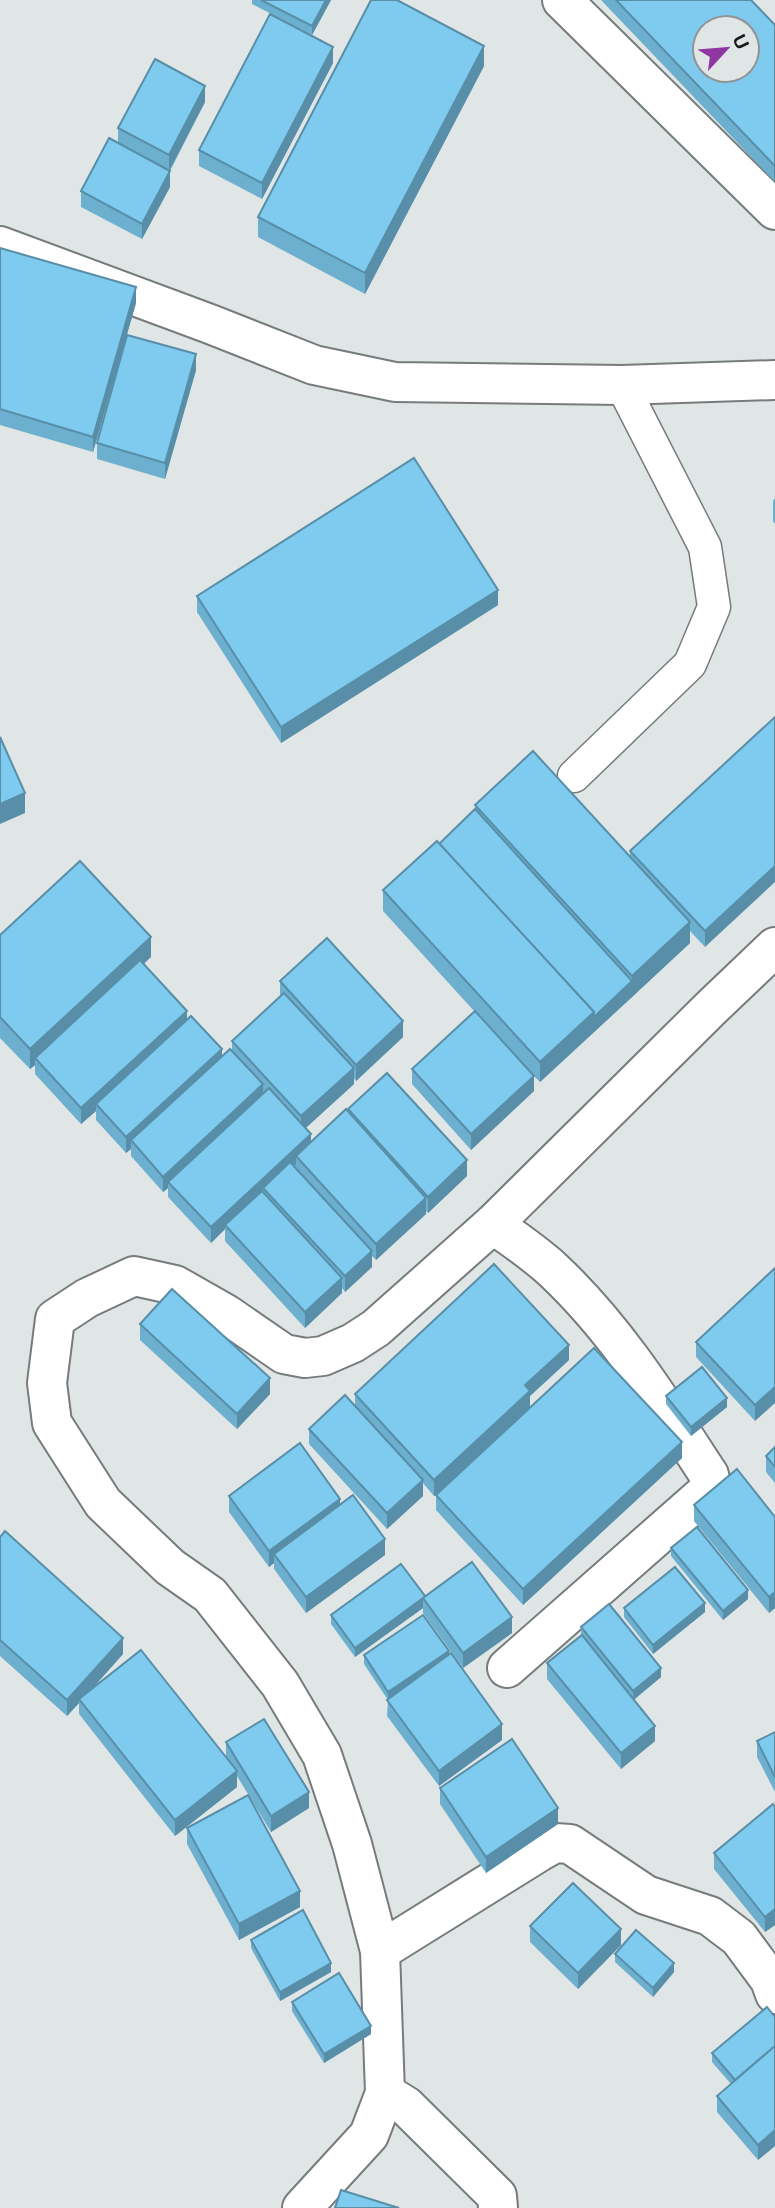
<svg xmlns="http://www.w3.org/2000/svg" width="775" height="2208" font-family="Helvetica,sans-serif">
	<style>
		.lines { fill: none; stroke-linecap: round; stroke-linejoin: round }
		.service-casing { stroke: #767b7b; stroke-width: 35 }
		.minor-casing { stroke: #767b7b; stroke-width: 42 }
		.tertiary-casing { stroke: #767b7b; stroke-width: 42 }
		.service { stroke: #fff; stroke-width: 32 }
		.minor { stroke: #fff; stroke-width: 38 }
		.tertiary { stroke: #fff; stroke-width: 38 }
		.wall { fill: #6cafce }
		.shaded-wall { fill: #588ea7 }
		.building { fill: #7ecbef; stroke: #588ea7; stroke-width: 2; fill-rule: evenodd }
	</style>
	<rect width="100%" height="100%" fill="#e0e5e5"/>
	<g class="lines">
		<defs>
			<polyline id="service" points="574,776 690,664 714,607 705,547 622,385"/>
			<g id="minor">
				<polyline points="562,0 775,210"/>
				<path d="M493,1224C513,1239 535,1253 553,1270C616,1329 662,1403 709,1475L711,1483L708,1491L507,1668"/>
				<polyline points="380,1951 539,1852 555,1843 570,1844 646,1895 710,1916 739,1938 770,1980 775,1994"/>
				<polyline points="385,2093 406,2106 497,2196 498,2208"/>
				<polyline points="302,2208 369,2135 385,2093 380,1951 352,1844 322,1755 280,1684 210,1595 170,1567 103,1503 52,1423 47,1383 55,1319 87,1298 134,1276 175,1285 226,1314 284,1354 305,1358 323,1356 353,1343 376,1328 493,1224 710,1009 775,947"/>
			</g>
			<polyline id="tertiary" points="0,246 210,324 314,365 395,382 622,385 775,380"/>
		</defs>
		<use href="#service" class="service-casing"/>
		<use href="#minor" class="minor-casing"/>
		<use href="#tertiary" class="tertiary-casing"/>
		<use href="#service" class="service"/>
		<use href="#minor" class="minor"/>
		<use href="#tertiary" class="tertiary"/>
	</g>
	<g class="wall">
		<polygon points="252,0 331,0 312,35 252,4"/>
		<polygon points="601,0 751,0 775,25 774,181"/>
		<polygon points="333,63 262,199 199,166 199,150"/>
		<polygon points="484,66 365,294 258,237 258,217"/>
		<polygon points="205,102 170,171 170,187 142,239 81,207 81,191 118,143 118,128"/>
		<polygon points="0,248 136,303 93,452 0,425"/>
		<polygon points="196,370 165,479 97,459 97,443"/>
		<polygon points="775,498 775,524 773,521 773,501"/>
		<polygon points="197,596 498,605 281,743 197,612"/>
		<polygon points="775,717 705,947 690,931 690,943 632,997 540,1082 534,1076 534,1091 471,1150 412,1084 412,1069 496,1035 383,911 383,890 439,844 475,809 475,805 630,857 630,851"/>
		<polygon points="0,935 151,957 143,964 187,1021 222,1056 232,1051 232,1041 280,996 280,981 403,1037 356,1081 354,1078 354,1084 306,1128 311,1142 348,1112 348,1109 467,1176 428,1213 426,1211 426,1214 376,1260 372,1256 372,1267 345,1292 342,1288 342,1293 305,1328 225,1241 225,1229 211,1243 168,1197 168,1188 163,1192 131,1156 131,1149 126,1153 96,1120 96,1111 81,1124 35,1074 35,1065 30,1069 0,1038"/>
		<polygon points="775,1268 755,1421 696,1357 696,1342"/>
		<polygon points="140,1324 270,1394 237,1429 140,1340"/>
		<polygon points="569,1360 530,1396 530,1407 682,1458 523,1605 436,1510 436,1495 512,1424 434,1496 423,1483 423,1496 387,1529 309,1444 309,1429 355,1406 355,1394"/>
		<polygon points="666,1396 727,1407 691,1436 666,1404"/>
		<polygon points="775,1447 775,1483 766,1472 766,1456"/>
		<polygon points="229,1496 340,1505 385,1555 306,1613 274,1569 274,1563 269,1567 229,1512"/>
		<polygon points="694,1505 775,1517 775,1608 769,1613 694,1521"/>
		<polygon points="0,1537 123,1654 92,1689 226,1757 226,1742 309,1808 271,1832 237,1776 237,1787 175,1836 79,1714 79,1703 67,1716 0,1656"/>
		<polygon points="671,1548 748,1599 723,1620 671,1556"/>
		<polygon points="425,1596 512,1633 463,1668 423,1613 423,1608 355,1657 331,1624 331,1615"/>
		<polygon points="624,1608 705,1612 653,1654 624,1617"/>
		<polygon points="581,1627 661,1677 634,1700 655,1741 621,1769 547,1679 547,1663 581,1636"/>
		<polygon points="364,1655 449,1655 502,1740 439,1786 387,1716 388,1700 364,1664"/>
		<polygon points="775,1732 775,1792 757,1757 757,1741"/>
		<polygon points="440,1788 558,1824 486,1873 440,1804"/>
		<polygon points="775,1807 775,1925 765,1932 714,1869 714,1853"/>
		<polygon points="187,1828 300,1907 239,1940 187,1844"/>
		<polygon points="530,1926 621,1945 578,1989 530,1942"/>
		<polygon points="251,1940 331,1972 280,2001 251,1948"/>
		<polygon points="615,1954 674,1972 653,1997 615,1962"/>
		<polygon points="292,2002 371,2034 324,2063 292,2011"/>
		<polygon points="775,2017 775,2146 758,2160 717,2112 717,2096 731,2084 712,2062 712,2053"/>
	</g>
	<g class="shaded-wall">
		<polygon points="326,0 331,0 312,35 312,26"/>
		<polygon points="484,46 484,66 365,294 365,273"/>
		<polygon points="333,47 333,63 262,199 262,183"/>
		<polygon points="205,86 205,102 169,171 169,155"/>
		<polygon points="775,164 775,180 774,181 774,165"/>
		<polygon points="170,171 170,187 142,239 142,224"/>
		<polygon points="136,287 136,303 93,452 93,437"/>
		<polygon points="196,354 196,370 165,479 165,463"/>
		<polygon points="498,590 498,605 281,743 281,727"/>
		<polygon points="25,793 25,813 0,824 0,804"/>
		<polygon points="775,866 775,882 705,947 705,931"/>
		<polygon points="690,922 690,943 632,997 632,976"/>
		<polygon points="151,937 151,957 38,1062 35,1058 35,1065 30,1069 30,1049"/>
		<polygon points="632,981 632,997 540,1082 540,1062 594,1012"/>
		<polygon points="187,1011 187,1027 96,1104 96,1111 81,1124 81,1108"/>
		<polygon points="403,1021 403,1037 356,1081 356,1065"/>
		<polygon points="222,1049 222,1065 131,1140 131,1149 126,1153 126,1137"/>
		<polygon points="354,1068 354,1084 301,1132 301,1116"/>
		<polygon points="534,1076 534,1091 471,1150 471,1134"/>
		<polygon points="263,1084 263,1100 168,1182 168,1188 163,1192 163,1177"/>
		<polygon points="311,1134 311,1149 296,1156 296,1164 266,1191 263,1188 263,1194 225,1225 225,1229 211,1243 211,1227"/>
		<polygon points="467,1160 467,1176 428,1213 428,1197"/>
		<polygon points="426,1198 426,1214 376,1260 376,1244"/>
		<polygon points="372,1251 372,1267 345,1292 345,1276"/>
		<polygon points="342,1278 342,1293 305,1328 305,1312"/>
		<polygon points="569,1345 569,1360 530,1396 530,1407 434,1496 434,1480 525,1385"/>
		<polygon points="270,1378 270,1394 237,1429 237,1414"/>
		<polygon points="775,1387 775,1403 755,1421 755,1405"/>
		<polygon points="727,1398 727,1407 691,1436 691,1427"/>
		<polygon points="682,1442 682,1458 523,1605 523,1589"/>
		<polygon points="423,1480 423,1496 387,1529 387,1513"/>
		<polygon points="340,1499 340,1514 274,1554 274,1563 269,1567 269,1551"/>
		<polygon points="385,1539 385,1555 306,1613 306,1597"/>
		<polygon points="748,1590 748,1599 723,1620 723,1611"/>
		<polygon points="775,1592 775,1608 769,1613 769,1597"/>
		<polygon points="423,1599 423,1608 355,1657 355,1648"/>
		<polygon points="705,1603 705,1612 653,1654 653,1645"/>
		<polygon points="512,1617 512,1633 463,1668 463,1653"/>
		<polygon points="123,1638 123,1654 81,1701 79,1699 79,1703 67,1716 67,1700"/>
		<polygon points="449,1651 449,1660 388,1701 388,1692"/>
		<polygon points="661,1668 661,1677 633,1700 633,1691"/>
		<polygon points="502,1724 502,1740 439,1786 439,1771"/>
		<polygon points="655,1726 655,1741 621,1769 621,1753"/>
		<polygon points="237,1771 237,1787 175,1836 175,1820"/>
		<polygon points="309,1792 309,1808 271,1832 271,1816"/>
		<polygon points="558,1808 558,1824 486,1873 486,1857"/>
		<polygon points="300,1891 300,1907 239,1940 239,1924"/>
		<polygon points="775,1909 775,1925 765,1932 765,1917"/>
		<polygon points="621,1929 621,1945 578,1989 578,1973"/>
		<polygon points="331,1963 331,1972 280,2001 280,1992"/>
		<polygon points="674,1963 674,1972 653,1997 653,1988"/>
		<polygon points="371,2026 371,2034 324,2063 324,2054"/>
		<polygon points="775,2130 775,2146 758,2160 758,2145"/>
	</g>
	<g class="building">
		<polygon points="261,0 326,0 312,26"/>
		<polygon points="371,0 397,0 484,46 365,273 258,217"/>
		<path d="M616,0H751L775,25V164L774,165ZM705,28H747V70H705Z"/>
		<polygon points="270,14 333,47 262,183 199,150"/>
		<polygon points="155,59 205,86 169,155 118,128"/>
		<polygon points="109,138 170,171 142,224 81,191"/>
		<polygon points="0,248 136,287 93,437 0,409"/>
		<polygon points="127,335 196,354 165,463 97,443"/>
		<polygon points="414,458 498,590 281,727 197,596"/>
		<polygon points="775,717 775,866 705,931 630,851"/>
		<polygon points="0,737 25,793 0,804"/>
		<polygon points="533,751 690,922 632,976 475,805"/>
		<polygon points="475,809 632,981 594,1017 594,1012 439,844"/>
		<polygon points="437,841 594,1012 540,1062 383,890"/>
		<polygon points="80,861 151,937 30,1049 0,1017 0,935"/>
		<polygon points="327,938 403,1021 356,1065 280,981"/>
		<polygon points="140,960 187,1011 81,1108 35,1058"/>
		<polygon points="284,993 354,1068 301,1116 232,1041"/>
		<polygon points="475,1011 534,1076 471,1134 412,1069"/>
		<polygon points="191,1016 222,1049 126,1137 96,1104"/>
		<polygon points="230,1049 263,1084 163,1177 131,1140"/>
		<polygon points="387,1073 467,1160 428,1197 348,1109"/>
		<polygon points="269,1088 311,1134 211,1227 168,1182"/>
		<polygon points="346,1109 426,1198 376,1244 296,1156"/>
		<polygon points="290,1162 372,1251 345,1276 263,1188"/>
		<polygon points="262,1191 342,1278 305,1312 225,1225"/>
		<polygon points="494,1264 569,1345 525,1385 530,1391 434,1480 355,1394"/>
		<polygon points="775,1268 775,1387 755,1405 696,1342"/>
		<polygon points="172,1289 270,1378 237,1414 140,1324"/>
		<polygon points="594,1348 682,1442 523,1589 436,1495"/>
		<polygon points="702,1367 727,1398 691,1427 666,1396"/>
		<polygon points="345,1395 423,1480 387,1513 309,1429"/>
		<polygon points="300,1443 340,1499 269,1551 229,1496"/>
		<polygon points="775,1447 775,1467 766,1456"/>
		<polygon points="737,1469 775,1517 775,1592 769,1597 694,1505"/>
		<polygon points="353,1495 385,1539 306,1597 274,1554"/>
		<polygon points="697,1527 748,1590 723,1611 671,1548"/>
		<polygon points="5,1531 123,1638 67,1700 0,1640 0,1537"/>
		<polygon points="472,1562 512,1617 463,1653 423,1598"/>
		<polygon points="401,1564 425,1596 423,1598 355,1648 331,1615"/>
		<polygon points="675,1567 705,1603 653,1645 624,1608"/>
		<polygon points="609,1604 661,1668 633,1691 581,1627"/>
		<polygon points="423,1615 449,1651 388,1692 364,1655"/>
		<polygon points="582,1635 655,1726 621,1753 547,1663"/>
		<polygon points="141,1650 237,1771 175,1820 79,1699"/>
		<polygon points="451,1653 502,1724 439,1771 387,1700"/>
		<polygon points="264,1719 309,1792 271,1816 226,1742"/>
		<polygon points="775,1732 775,1777 757,1741"/>
		<polygon points="512,1739 558,1808 486,1857 440,1788"/>
		<polygon points="248,1795 300,1891 239,1924 187,1828"/>
		<polygon points="773,1804 775,1807 775,1909 765,1917 714,1853"/>
		<polygon points="573,1883 621,1929 578,1973 530,1926"/>
		<polygon points="303,1910 331,1963 280,1992 251,1940"/>
		<polygon points="636,1930 674,1963 653,1988 615,1954"/>
		<polygon points="339,1973 371,2026 324,2054 292,2002"/>
		<polygon points="767,2007 775,2017 775,2046 735,2080 712,2053"/>
		<polygon points="775,2046 775,2130 758,2145 717,2096"/>
		<polygon points="341,2190 399,2208 335,2208"/>
	</g>
	<g transform="translate(726 49) rotate(64)"><circle r="33" fill="#e0e5e5" stroke="#909494" stroke-width="2"/>
	<path d="M0-5L12 26L0 18L-12 26Z" fill="#8e36a2"/>
	<text y="-10" font-size="19" font-weight="bold" text-anchor="middle" fill="#191b1b">U</text>
	</g>
</svg>
